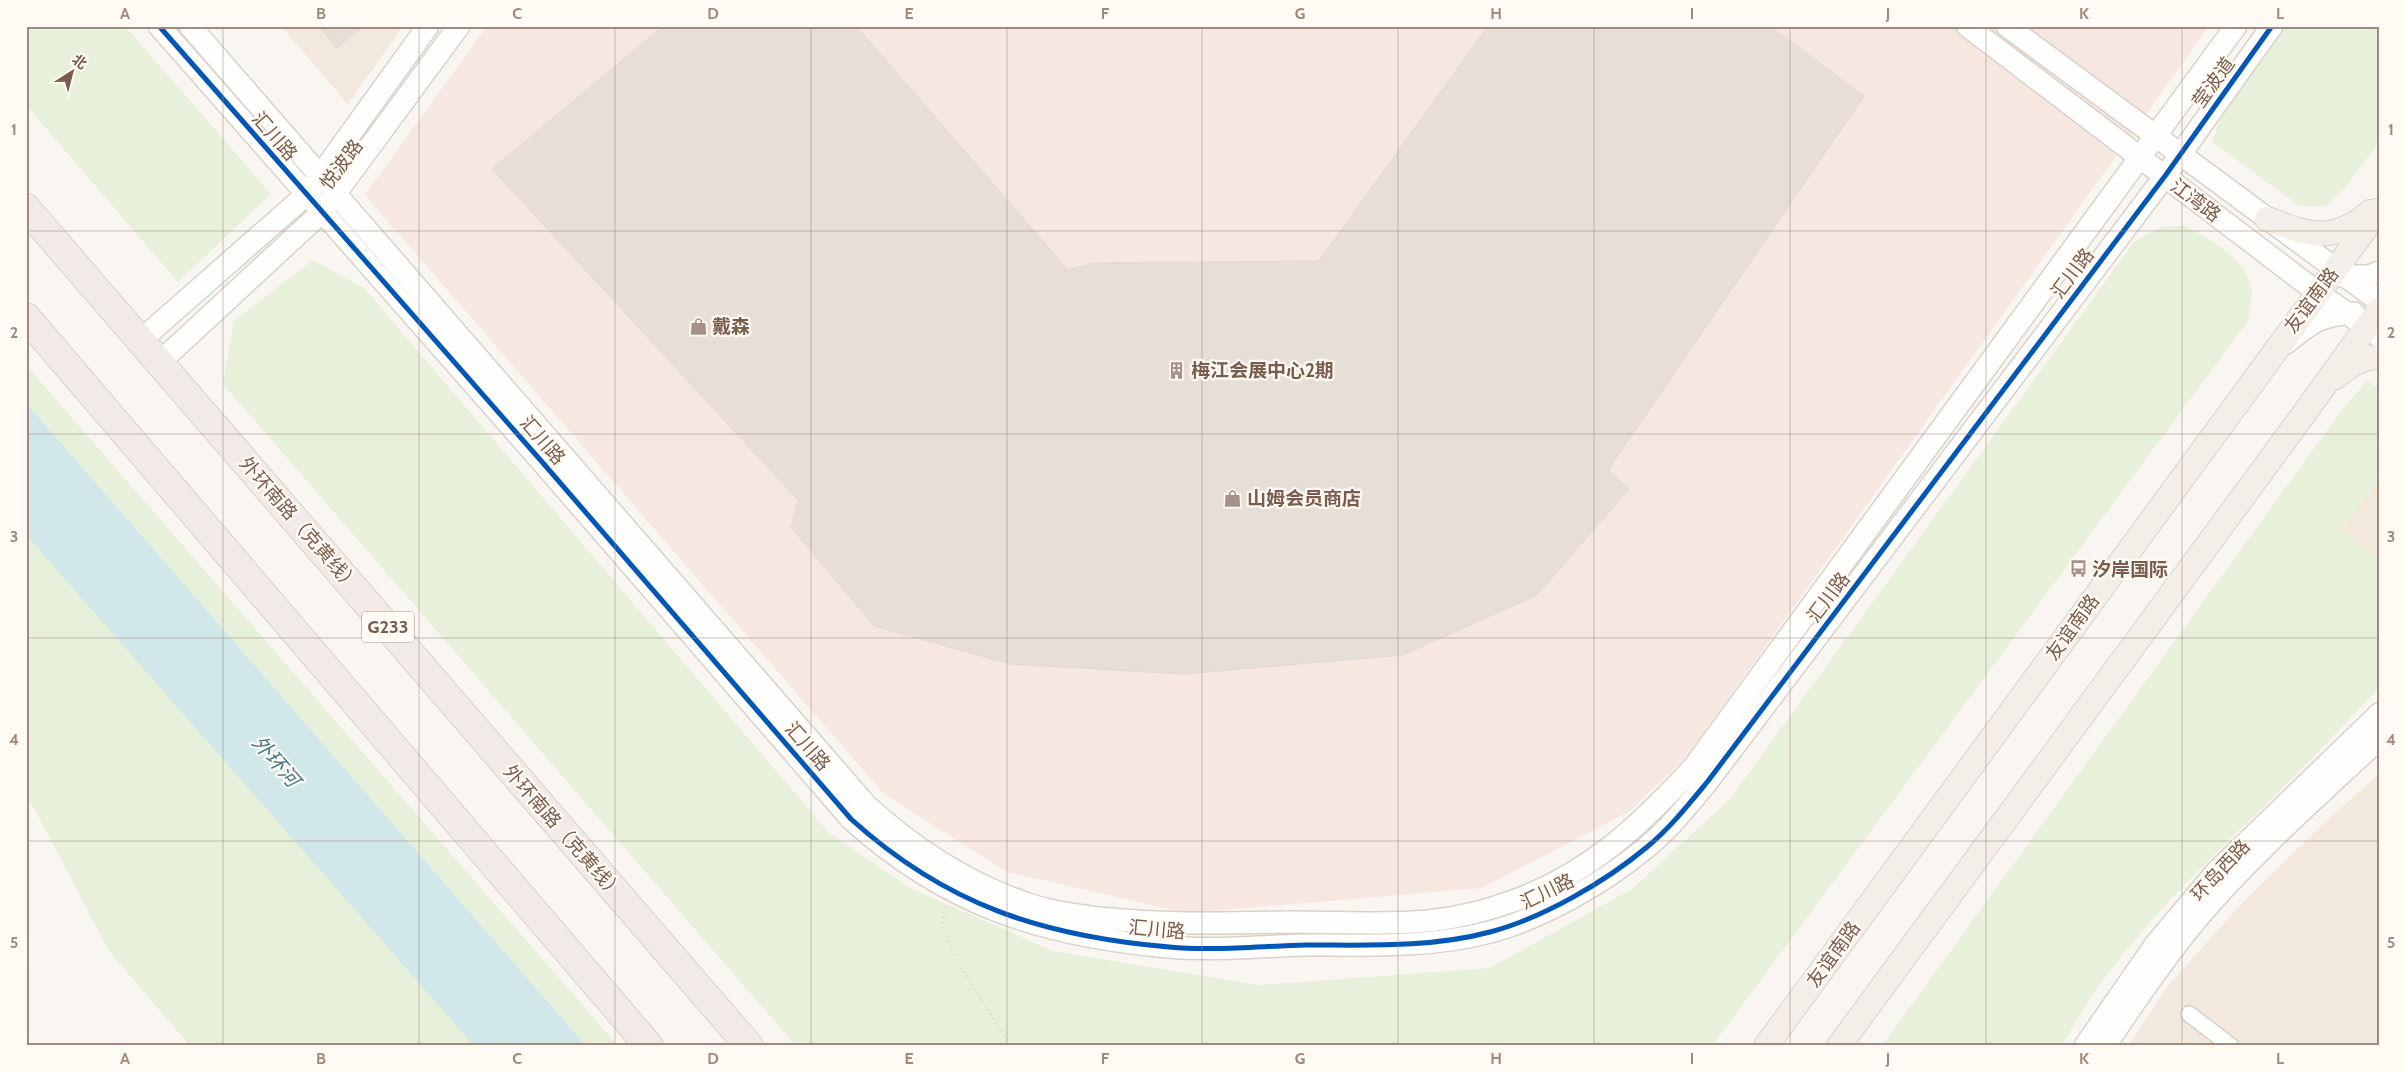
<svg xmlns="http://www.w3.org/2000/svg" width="2405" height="1072" font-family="Cabin,'Noto Sans SC',sans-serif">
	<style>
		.residential { fill: #f2e8de }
		.commercial { fill: #f6e8e1 }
		.green { fill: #e7f0db }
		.water { fill: #d0e8ea }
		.building { fill: #e6ded7; stroke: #e2d8d2 }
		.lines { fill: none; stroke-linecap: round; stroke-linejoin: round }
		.street-casing { stroke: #d7d1cb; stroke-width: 18 }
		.secondary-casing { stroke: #d9d2cb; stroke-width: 24 }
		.primary-casing { stroke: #dad1cc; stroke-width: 26 }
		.highway-casing { stroke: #dad1cc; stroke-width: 30 }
		.path { stroke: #dcd5d0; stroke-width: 3; stroke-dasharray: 1 4; stroke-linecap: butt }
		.street { stroke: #fefefd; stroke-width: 15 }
		.secondary { stroke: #fefefd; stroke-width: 21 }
		.primary { stroke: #f3eee8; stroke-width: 24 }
		.highway { stroke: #f2eae7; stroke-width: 28 }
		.cycleway-casing { stroke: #fffaf3; stroke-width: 8 }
		.cycleway { stroke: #0057b8; stroke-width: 5 }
		.grid { fill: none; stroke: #9f8a7d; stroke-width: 1; stroke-opacity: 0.55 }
		.labels { text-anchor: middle; stroke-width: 4.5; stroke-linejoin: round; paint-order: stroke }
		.shield { fill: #fffaf3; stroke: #a28b7f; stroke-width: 1 }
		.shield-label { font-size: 18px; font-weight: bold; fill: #7a5c4d }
		.street-label { font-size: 19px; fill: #7a5c4d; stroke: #fffaf3 }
		.poi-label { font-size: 19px; font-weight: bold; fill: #7a5c4d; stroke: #fffaf3; text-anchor: start }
		.water-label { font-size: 20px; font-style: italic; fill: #437c86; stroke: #fffaf3 }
		.neatline { fill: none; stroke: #9f8a7d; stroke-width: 2 }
		.grid-label { font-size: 16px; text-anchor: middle; font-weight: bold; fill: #9f8a7d }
	</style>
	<rect width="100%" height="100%" fill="#f9f5f0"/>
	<g class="residential">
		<polygon points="281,26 403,26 348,104"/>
		<polygon points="2379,481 2379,561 2340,529"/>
		<polygon points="2379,774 2379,1046 2128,1046 2167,987 2241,904 2323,824"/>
	</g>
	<polygon class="commercial" points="487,26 2209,26 1687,756 1630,811 1482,888 1187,913 1007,872 884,794 365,195"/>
	<g class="green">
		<polygon points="26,26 125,26 271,194 178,282 26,105"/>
		<polygon points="2285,26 2379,26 2379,142 2344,189 2325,206 2300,206 2212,142 2223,111"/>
		<path d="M2186,226C2209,240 2245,257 2251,286C2254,298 2250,310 2248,321L1712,1046H796L223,384L234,321L313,260L365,289L829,833L912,889L1053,951L1259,985L1490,968L1632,889L1730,799L2134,242L2160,227Z"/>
		<polygon points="26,365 618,1046 190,1046 109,951 26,793"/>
		<path d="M2367,381L2379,389V481L2340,529L2379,561V688C2348,720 2318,753 2286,784C2204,866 2117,942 2062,1046H1882L2341,411Z"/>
	</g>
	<polygon class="water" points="26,403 586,1046 474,1046 50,562 26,535"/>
	<g class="building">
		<polygon points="319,26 363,26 337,48"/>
		<polygon points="663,26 856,26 1068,270 1093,263 1319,261 1488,26 1770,26 1864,96 1608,470 1629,489 1537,595 1403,655 1183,674 1010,664 874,626 791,527 798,500 492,169"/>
	</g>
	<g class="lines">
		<defs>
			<polyline id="street" points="2189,1014 2231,1046"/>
			<g id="secondary">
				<path d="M159,26L543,463L851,819C946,905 1042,936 1169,947C1214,951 1261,946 1306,945C1368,945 1430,948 1490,932C1543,918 1605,882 1647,847C1670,828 1689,804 1708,781L2165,176L2272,26"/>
				<path d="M190,26L866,805C914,849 966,883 1028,904C1051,912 1076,915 1099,918C1163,925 1227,923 1291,922C1336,922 1383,925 1428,921C1457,918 1489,910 1516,900C1591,872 1640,825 1693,768L2236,26"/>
				<polyline points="1967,26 2317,292 2379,336"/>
				<polyline points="2007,26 2379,301"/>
				<polyline points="2341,276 2369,276 2379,272"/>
				<polyline points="141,340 307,194 428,26"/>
				<path d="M2286,343C2312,322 2321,315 2354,313"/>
				<polyline points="160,362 322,212 459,26"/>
				<polyline points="2085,1046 2155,945 2217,871 2379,714"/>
				<path d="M2105,1046C2134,1003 2163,960 2196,920C2251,855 2317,797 2379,739"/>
			</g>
			<g id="primary">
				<path d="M2267,219C2309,235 2333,244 2370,212"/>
				<path d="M2336,377C2348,366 2362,357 2379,357"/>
				<polyline points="1766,1046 2379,210"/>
				<polyline points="1839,1046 2298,422 2379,310"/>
			</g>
			<g id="highway">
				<polyline points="26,208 749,1046"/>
				<polyline points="26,317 649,1046"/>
			</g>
		</defs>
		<use href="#street" class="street-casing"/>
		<use href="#secondary" class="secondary-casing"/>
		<use href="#primary" class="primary-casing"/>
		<use href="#highway" class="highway-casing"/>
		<polyline class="path" points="945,907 942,922 955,958 1011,1046"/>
		<use href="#street" class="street"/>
		<use href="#secondary" class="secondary"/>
		<use href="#primary" class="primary"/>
		<use href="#highway" class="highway"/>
		<defs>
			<path id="cycleway" d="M159,26L543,463L851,819C946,905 1042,936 1169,947C1214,951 1261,946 1306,945C1368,945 1430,948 1490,932C1543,918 1605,882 1647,847C1670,828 1689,804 1708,781L2165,176L2272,26"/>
		</defs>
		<use href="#cycleway" class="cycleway-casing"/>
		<use href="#cycleway" class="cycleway"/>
	</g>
	<path class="grid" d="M223,26V1046M419,26V1046M615,26V1046M811,26V1046M1007,26V1046M1202,26V1046M1398,26V1046M1594,26V1046M1790,26V1046M1986,26V1046M2182,26V1046M26,231H2379M26,434H2379M26,638H2379M26,841H2379"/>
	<defs>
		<symbol id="shop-bare" viewBox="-9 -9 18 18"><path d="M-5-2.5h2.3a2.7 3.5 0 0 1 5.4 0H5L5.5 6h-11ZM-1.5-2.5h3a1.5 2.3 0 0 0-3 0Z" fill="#a69286" stroke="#fffaf3" stroke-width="2.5" paint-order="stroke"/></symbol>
		<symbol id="building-bare" viewBox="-9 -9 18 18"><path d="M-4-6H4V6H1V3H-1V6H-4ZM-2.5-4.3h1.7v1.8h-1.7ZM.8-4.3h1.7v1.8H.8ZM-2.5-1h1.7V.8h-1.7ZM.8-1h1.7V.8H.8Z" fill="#a69286" stroke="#fffaf3" stroke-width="2.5" paint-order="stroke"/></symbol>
		<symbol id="bus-bare" viewBox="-9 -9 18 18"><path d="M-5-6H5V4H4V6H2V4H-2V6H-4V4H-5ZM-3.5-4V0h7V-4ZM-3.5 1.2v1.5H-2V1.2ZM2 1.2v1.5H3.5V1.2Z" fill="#a69286" stroke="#fffaf3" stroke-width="2.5" paint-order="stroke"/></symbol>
	</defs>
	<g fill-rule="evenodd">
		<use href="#shop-bare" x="686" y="314" width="25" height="25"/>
		<use href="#building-bare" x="1164" y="358" width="25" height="25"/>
		<use href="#shop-bare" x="1220" y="486" width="25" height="25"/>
		<use href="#bus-bare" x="2066" y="556" width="25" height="25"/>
	</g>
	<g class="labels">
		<rect class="shield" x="362" y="611.5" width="52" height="31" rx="4"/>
		<g class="shield-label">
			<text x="388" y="633">G233</text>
		</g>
		<g class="street-label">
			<text transform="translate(2213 82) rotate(-54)" y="7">莹波道</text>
			<text transform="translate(275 136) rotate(49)" y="7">汇川路</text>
			<text transform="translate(341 164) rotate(-53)" y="7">悦波路</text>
			<text transform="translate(2196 200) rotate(37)" y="7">江湾路</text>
			<text transform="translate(2072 273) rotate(-53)" y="7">汇川路</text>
			<text transform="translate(2311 300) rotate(-53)" y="7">友谊南路</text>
			<text transform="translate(543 440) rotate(49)" y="7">汇川路</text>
			<text transform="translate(300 524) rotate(49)" y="7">外环南路（克黄线）</text>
			<text transform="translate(1828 597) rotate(-53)" y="7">汇川路</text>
			<text transform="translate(2072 627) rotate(-54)" y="7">友谊南路</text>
			<text transform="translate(808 746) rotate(49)" y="7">汇川路</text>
			<text transform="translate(564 832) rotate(49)" y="7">外环南路（克黄线）</text>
			<text transform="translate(2220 870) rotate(-47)" y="7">环岛西路</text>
			<text transform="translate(1547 891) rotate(-26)" y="7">汇川路</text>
			<text transform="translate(1157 929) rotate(5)" y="7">汇川路</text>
			<text transform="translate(1833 954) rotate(-54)" y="7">友谊南路</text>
		</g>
		<g class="poi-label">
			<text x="712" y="333">戴森</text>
			<text x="1191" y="377">梅江会展中心2期</text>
			<text x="1247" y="505">山姆会员商店</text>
			<text x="2092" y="576">汐岸国际</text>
		</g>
		<g class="water-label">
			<text transform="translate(276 761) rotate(49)" y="7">外环河</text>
		</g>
	</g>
	<rect width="2405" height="1072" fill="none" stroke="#fffaf3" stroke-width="55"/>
	<g transform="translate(72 72) rotate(36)" stroke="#fffaf3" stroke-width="4" paint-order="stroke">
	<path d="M0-4L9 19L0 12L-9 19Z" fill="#7a5c4d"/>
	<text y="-8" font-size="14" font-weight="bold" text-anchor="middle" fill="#7a5c4d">北</text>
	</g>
	<rect x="28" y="28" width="2350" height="1016" class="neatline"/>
	<g class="grid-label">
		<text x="125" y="19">A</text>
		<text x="321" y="19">B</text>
		<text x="517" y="19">C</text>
		<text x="713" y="19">D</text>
		<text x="909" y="19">E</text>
		<text x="1105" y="19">F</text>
		<text x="1300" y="19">G</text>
		<text x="1496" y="19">H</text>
		<text x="1692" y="19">I</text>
		<text x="1888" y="19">J</text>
		<text x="2084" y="19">K</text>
		<text x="2280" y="19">L</text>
		<text x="14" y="135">1</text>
		<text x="2391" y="135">1</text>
		<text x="14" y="338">2</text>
		<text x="2391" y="338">2</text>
		<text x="14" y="542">3</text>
		<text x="2391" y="542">3</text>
		<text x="14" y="745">4</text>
		<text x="2391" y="745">4</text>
		<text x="14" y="948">5</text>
		<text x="2391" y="948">5</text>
		<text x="125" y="1064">A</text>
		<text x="321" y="1064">B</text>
		<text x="517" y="1064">C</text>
		<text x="713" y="1064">D</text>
		<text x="909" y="1064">E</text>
		<text x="1105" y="1064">F</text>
		<text x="1300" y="1064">G</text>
		<text x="1496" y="1064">H</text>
		<text x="1692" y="1064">I</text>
		<text x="1888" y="1064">J</text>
		<text x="2084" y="1064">K</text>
		<text x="2280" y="1064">L</text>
	</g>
</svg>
